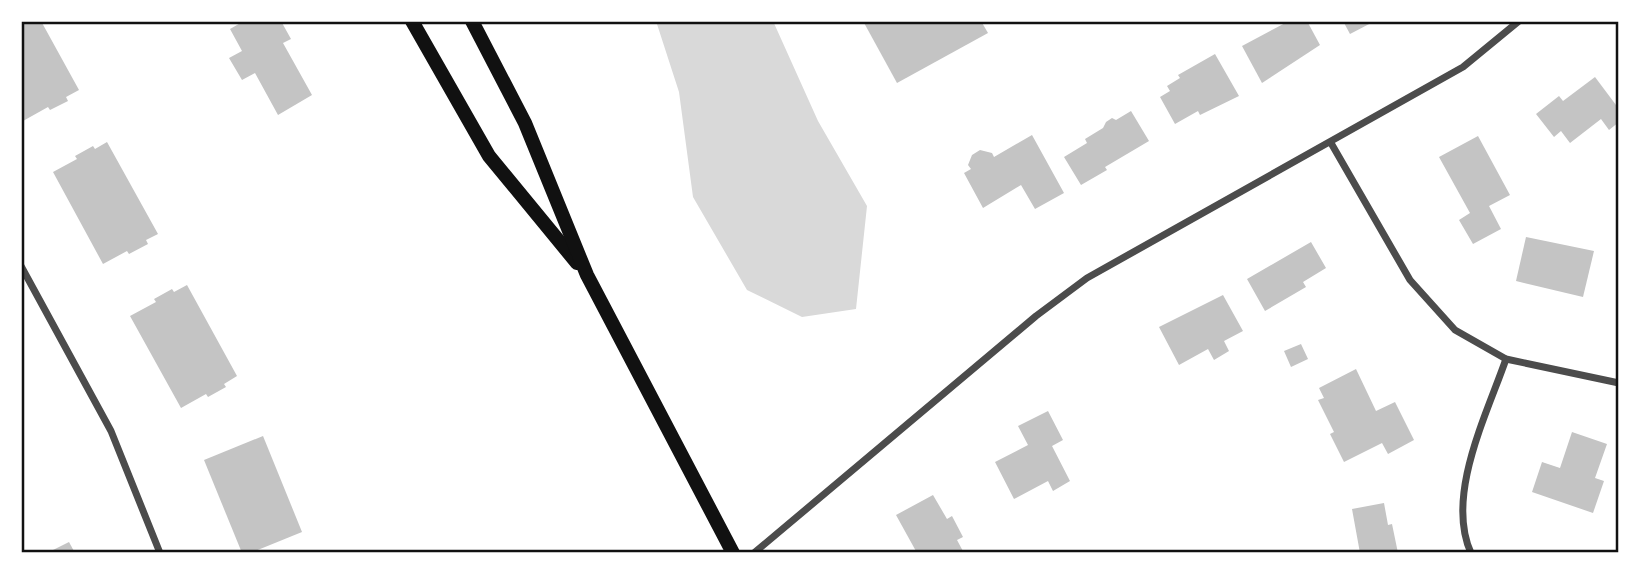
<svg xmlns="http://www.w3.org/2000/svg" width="1640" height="574" font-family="'Public Sans',sans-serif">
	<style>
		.water { fill: #d9d9d9 }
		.building { fill: #c4c4c4 }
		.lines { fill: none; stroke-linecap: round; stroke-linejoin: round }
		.minor { stroke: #4c4c4c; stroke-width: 7 }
		.secondary { stroke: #111; stroke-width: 14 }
		.neatline { fill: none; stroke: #111; stroke-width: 2.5 }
	</style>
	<rect width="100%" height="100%" fill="#fff"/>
	<polygon class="water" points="656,21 773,21 818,121 867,206 856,309 802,317 747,290 693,197 679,92"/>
	<g class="building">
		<polygon points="21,21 41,21 79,90 66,97 68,101 50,110 48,107 23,121 21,117"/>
		<polygon points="244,21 281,21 291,39 283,43 312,95 278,115 255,73 242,80 229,58 242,51 230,29"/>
		<polygon points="863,21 981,21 988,33 897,83"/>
		<polygon points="1289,21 1307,21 1320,45 1262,83 1242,46"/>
		<polygon points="1343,21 1375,21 1350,34"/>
		<polygon points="1215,54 1239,96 1200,115 1198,111 1175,124 1160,97 1170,91 1167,86 1180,78 1178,75"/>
		<polygon points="1595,77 1619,109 1619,122 1609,130 1601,119 1570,143 1561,131 1554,137 1536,114 1559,96 1563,101"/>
		<polygon points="1131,111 1149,141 1105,167 1107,170 1081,185 1064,157 1087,143 1085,139 1103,128 1106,122 1112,118 1116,120"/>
		<polygon points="1032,135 1064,193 1035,209 1021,185 983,208 964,173 971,169 968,165 972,155 980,150 992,153 994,157"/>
		<polygon points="1478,136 1510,195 1489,206 1501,229 1473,244 1459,220 1470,213 1439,157"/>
		<polygon points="107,142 158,234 146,240 148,244 129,254 127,251 103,264 53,172 77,159 75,156 93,146 95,149"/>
		<polygon points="1526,237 1594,251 1583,297 1516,281"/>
		<polygon points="1311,242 1326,268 1303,282 1306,287 1265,311 1247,279"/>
		<polygon points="187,285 237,376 224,384 226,387 208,397 206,394 181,408 130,316 156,302 154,299 172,289 174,292"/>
		<polygon points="1223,295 1243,331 1224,341 1229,351 1214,360 1208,349 1179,365 1159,327"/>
		<polygon points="1301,344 1308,359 1291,367 1284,351"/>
		<polygon points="1356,369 1376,411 1395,402 1414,440 1388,454 1382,443 1344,462 1330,434 1334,432 1318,400 1324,398 1319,388"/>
		<polygon points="1048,411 1063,440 1052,446 1070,481 1053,491 1048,481 1014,499 995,462 1028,445 1018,426"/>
		<polygon points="1572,432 1607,444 1595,478 1604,481 1593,513 1532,492 1542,462 1560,468"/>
		<polygon points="263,436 302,532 250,553 242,553 204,460"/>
		<polygon points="933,495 947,519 952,516 963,537 957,540 964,553 917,553 896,515"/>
		<polygon points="1384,503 1388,525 1392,524 1398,553 1360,553 1352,509"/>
		<polygon points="69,542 75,553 47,553"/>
	</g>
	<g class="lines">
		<g class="minor">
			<polyline points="1331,143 1410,280 1455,330 1506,359 1619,383"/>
			<polyline points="21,266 111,431 160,553"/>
			<polyline points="754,553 1036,316 1087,278 1463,67 1519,21"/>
			<path d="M1471,553C1445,496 1487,414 1506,359"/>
		</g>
		<g class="secondary">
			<polyline points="412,21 489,156 577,263"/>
			<polyline points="472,21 525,123 587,275 733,553"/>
		</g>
	</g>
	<rect width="1640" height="574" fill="none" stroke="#ffffff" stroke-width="46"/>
	<rect x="23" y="23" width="1594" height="528" class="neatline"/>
</svg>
